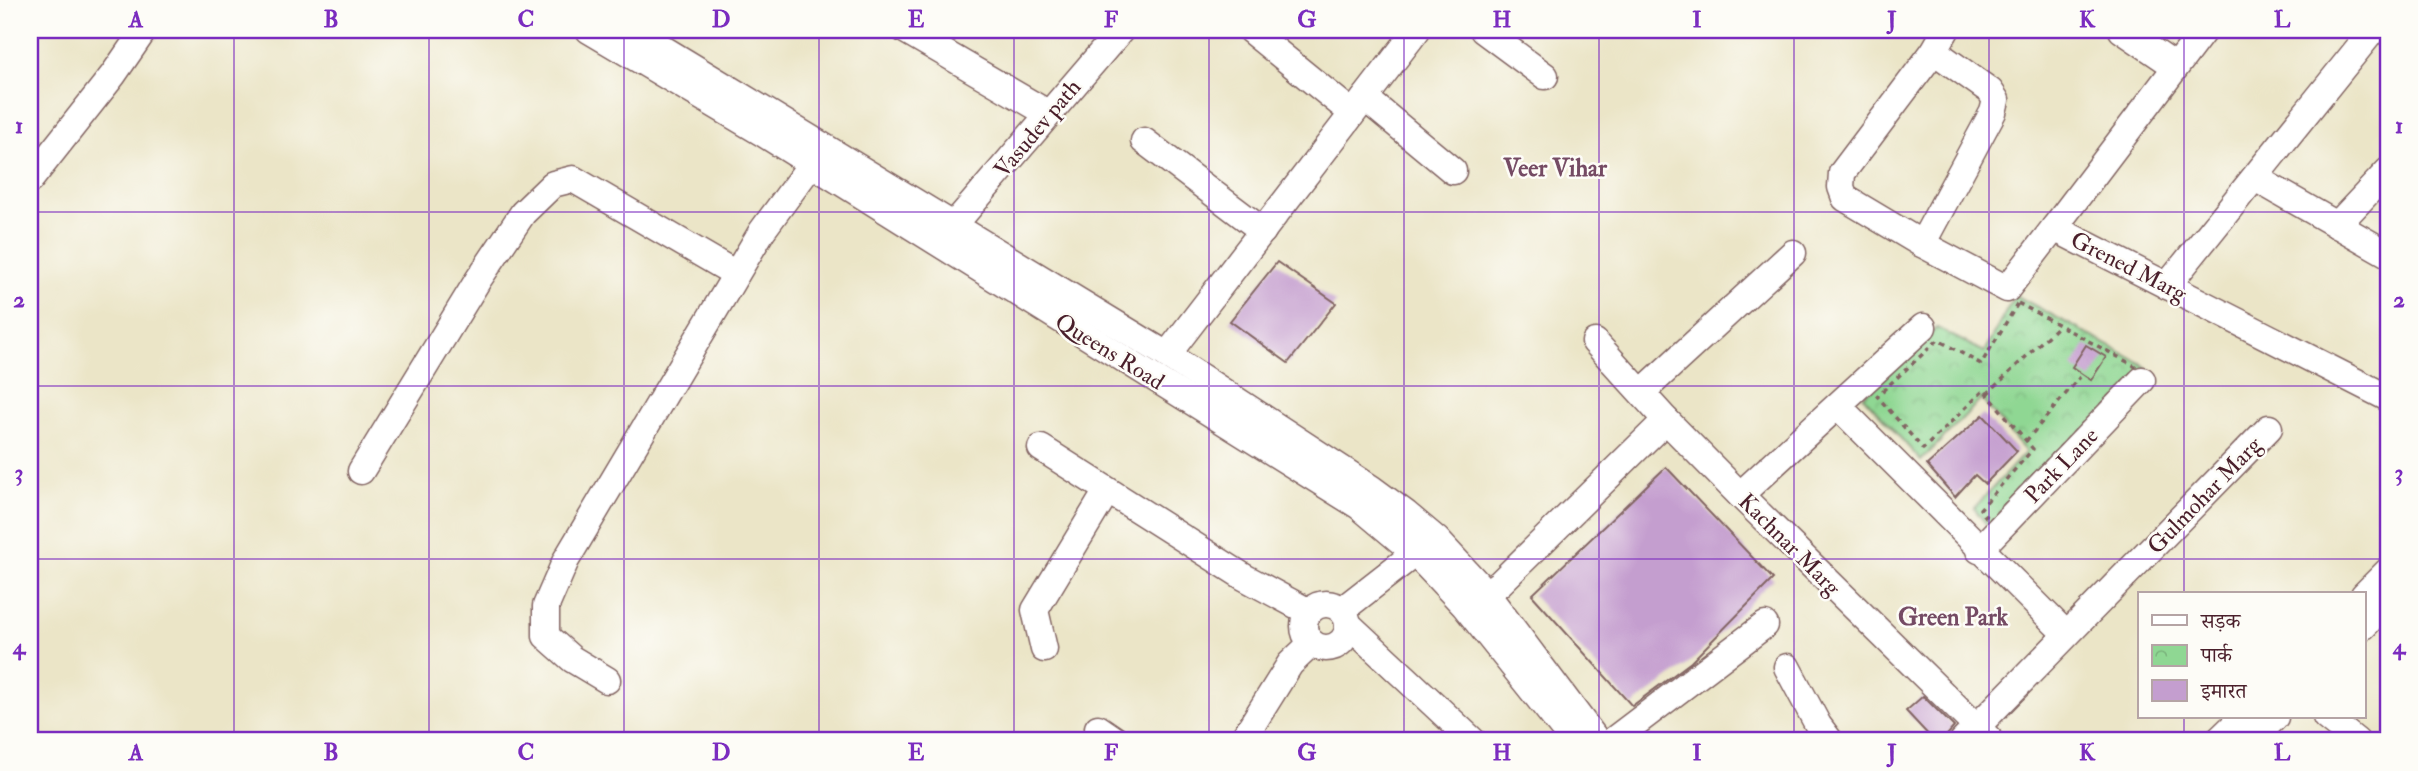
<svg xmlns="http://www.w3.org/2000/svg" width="2418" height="771" font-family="'IM FELL Double Pica','Noto Serif Devanagari',serif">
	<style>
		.park { fill: url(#park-crowns); stroke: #6c7b5f; stroke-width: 2 }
		.building { fill: #c49ecf }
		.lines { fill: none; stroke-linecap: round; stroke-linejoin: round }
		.minor-casing { stroke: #826462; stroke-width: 29 }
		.path { stroke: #826462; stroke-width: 3.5; stroke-dasharray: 5 5; stroke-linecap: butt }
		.minor { stroke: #fff; stroke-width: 26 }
		.grid { fill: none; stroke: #7b2cbf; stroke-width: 2; stroke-opacity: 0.55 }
		.labels { text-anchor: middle; stroke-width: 5; stroke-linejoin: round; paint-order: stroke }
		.street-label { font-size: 23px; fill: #4a1f2b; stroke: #fdfcf7 }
		.neighbourhood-label { font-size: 24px; font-weight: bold; fill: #754b64; stroke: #fdfcf7 }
		.neatline { fill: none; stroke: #7b2cbf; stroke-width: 2.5 }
		.grid-label { font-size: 23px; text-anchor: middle; font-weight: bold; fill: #7b2cbf }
	</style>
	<defs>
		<pattern id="park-crowns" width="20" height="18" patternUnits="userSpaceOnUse" patternTransform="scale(1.75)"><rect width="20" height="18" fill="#8fd793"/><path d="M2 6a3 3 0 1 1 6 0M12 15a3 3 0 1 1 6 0" fill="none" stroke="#7db87f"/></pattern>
	</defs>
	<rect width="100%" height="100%" fill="#fdfcf7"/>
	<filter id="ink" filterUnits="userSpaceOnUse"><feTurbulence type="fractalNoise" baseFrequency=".0143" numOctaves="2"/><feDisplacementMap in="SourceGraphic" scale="14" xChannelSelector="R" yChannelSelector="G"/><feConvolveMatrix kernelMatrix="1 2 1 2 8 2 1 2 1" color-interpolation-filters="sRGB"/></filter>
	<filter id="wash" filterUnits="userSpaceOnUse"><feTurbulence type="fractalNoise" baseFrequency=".00686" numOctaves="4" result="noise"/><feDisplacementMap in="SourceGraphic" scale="28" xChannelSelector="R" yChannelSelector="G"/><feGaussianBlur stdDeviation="1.57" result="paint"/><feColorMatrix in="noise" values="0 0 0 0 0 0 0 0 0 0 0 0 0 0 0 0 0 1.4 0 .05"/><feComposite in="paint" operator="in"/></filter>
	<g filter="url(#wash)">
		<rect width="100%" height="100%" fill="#ebe5c7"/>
		<polygon class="park" points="2015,295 2141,363 2148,369 1990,529 1974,508 2026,452 1981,399 1921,461 1863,396 1937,328 1984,352"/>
		<g id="blocks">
			<g class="building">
				<polygon points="1277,262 1336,303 1288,363 1230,321"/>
				<polygon points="2086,345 2106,357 2091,380 2072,367"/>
				<polygon points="1983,415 2017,451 1985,484 1975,475 1955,497 1927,465"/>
				<polygon points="1666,467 1773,579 1691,662 1632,706 1532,595"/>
				<polygon points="1923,696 1954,727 1942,741 1934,741 1906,711"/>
			</g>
		</g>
	</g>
	<g filter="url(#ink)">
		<use href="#blocks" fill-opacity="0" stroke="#826462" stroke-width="2"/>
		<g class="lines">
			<defs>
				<g id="minor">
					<polyline points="589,30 761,132 1359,506 1415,553 1464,605 1573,741"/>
					<polyline points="632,30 1167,355 1372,489 1406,514 1437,540 1486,593 1597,741"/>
					<polyline points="905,30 1049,114"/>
					<polyline points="1250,30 1352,113"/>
					<polyline points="1483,30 1545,76"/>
					<polyline points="1946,30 1934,51 1842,173 1841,187 1845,198 1922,244 2007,289 2054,228"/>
					<polyline points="2122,30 2175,66"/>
					<polyline points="2204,30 2054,228 2388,398"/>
					<polyline points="1365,98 1453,171"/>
					<polyline points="1144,141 1263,231"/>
					<polyline points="2255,178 2388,254"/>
					<polyline points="30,180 113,75 144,30"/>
					<polyline points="2337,225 2388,171"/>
					<polyline points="953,226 1121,30"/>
					<polyline points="1922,244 1993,112 1996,100 1990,91 1934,51"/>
					<polyline points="2167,286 2373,30"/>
					<polyline points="1595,342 1666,420 1740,495 1991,741"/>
					<polyline points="1167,355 1417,30"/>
					<polyline points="1642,392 1793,253"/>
					<polyline points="1838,406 2066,634"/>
					<polyline points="1041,448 1244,577 1309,612"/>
					<polyline points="361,471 478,280 523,213 553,184 573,179 736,274"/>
					<polyline points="1740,495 1923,327"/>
					<polyline points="1979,550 2142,380"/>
					<polyline points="1486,593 1500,583 1666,420"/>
					<polyline points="2364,595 2388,571"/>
					<circle cx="1326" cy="626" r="22"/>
					<polyline points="1342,610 1415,553 1430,545"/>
					<polyline points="1348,624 1473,741"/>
					<polyline points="2364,626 2388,601"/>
					<polyline points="1044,649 1035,610 1107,491"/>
					<polyline points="1787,667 1818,725 1830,741"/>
					<polyline points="607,680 572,659 546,636 546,606 566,560 762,231 821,151"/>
					<polyline points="2326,717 2356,741"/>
					<polyline points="1098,728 1117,741"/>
					<polyline points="1242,741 1290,664 1312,643"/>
					<polyline points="1612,741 1765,625"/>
					<polyline points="1963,741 2269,428"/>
					<polyline points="2218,741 2243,717"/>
					<polyline points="2251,741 2275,717"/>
				</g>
			</defs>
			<use href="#minor" class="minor-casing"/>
			<g class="path">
				<polygon points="2018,303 2135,366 2131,373 1989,521 1980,509 2033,449 1984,390 1923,449 1877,396 1938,340 1981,364"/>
				<polyline points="1987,394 2059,325"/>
				<polyline points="2026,441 2080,377"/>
			</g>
			<use href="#minor" class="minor"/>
		</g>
	</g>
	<path class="grid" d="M234,30V741M429,30V741M624,30V741M819,30V741M1014,30V741M1209,30V741M1404,30V741M1599,30V741M1794,30V741M1989,30V741M2184,30V594M30,212H2388M30,386H2388M30,559H2388M2184,717V741"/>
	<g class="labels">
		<g class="street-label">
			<text transform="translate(1037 128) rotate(-50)" y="8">Vasudev path</text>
			<text transform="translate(2129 266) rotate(27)" y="8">Grened Marg</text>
			<text transform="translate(1110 351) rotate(32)" y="8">Queens Road</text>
			<text transform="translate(2061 465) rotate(-46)" y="8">Park Lane</text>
			<text transform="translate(2204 495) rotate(-46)" y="8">Gulmohar Marg</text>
			<text transform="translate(1790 544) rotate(45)" y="8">Kachnar Marg</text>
		</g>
		<g class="neighbourhood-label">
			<text x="1555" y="176">Veer Vihar</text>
			<text x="1953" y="625">Green Park</text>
		</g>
	</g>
	<rect width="2418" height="771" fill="none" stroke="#fdfcf7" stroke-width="77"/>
	<rect x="2138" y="592" width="228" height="126" fill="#fdfcf7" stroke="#b5a4a5" stroke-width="2"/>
	<rect x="2152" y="615" width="35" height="10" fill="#ffffff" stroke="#b5a4a5" stroke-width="2"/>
	<text x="2201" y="628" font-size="21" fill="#4a1f2b">सड़क</text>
	<rect x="2152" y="645" width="35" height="21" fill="url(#park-crowns)" stroke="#b5a4a5" stroke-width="2"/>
	<text x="2201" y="662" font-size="21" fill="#4a1f2b">पार्क</text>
	<rect x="2152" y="680" width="35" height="21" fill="#c49ecf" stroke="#b5a4a5" stroke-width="2"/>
	<text x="2201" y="698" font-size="21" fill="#4a1f2b">इमारत</text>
	<rect x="38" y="38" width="2342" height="694" class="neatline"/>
	<g class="grid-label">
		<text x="136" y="27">A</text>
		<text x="331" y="27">B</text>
		<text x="526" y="27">C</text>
		<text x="721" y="27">D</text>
		<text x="916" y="27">E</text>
		<text x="1111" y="27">F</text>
		<text x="1307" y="27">G</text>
		<text x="1502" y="27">H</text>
		<text x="1697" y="27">I</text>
		<text x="1892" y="27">J</text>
		<text x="2087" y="27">K</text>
		<text x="2282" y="27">L</text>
		<text x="19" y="133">1</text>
		<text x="2399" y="133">1</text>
		<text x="19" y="307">2</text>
		<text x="2399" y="307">2</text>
		<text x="19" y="480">3</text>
		<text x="2399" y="480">3</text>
		<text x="19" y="654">4</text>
		<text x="2399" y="654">4</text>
		<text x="136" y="760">A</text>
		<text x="331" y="760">B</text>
		<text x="526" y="760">C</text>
		<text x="721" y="760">D</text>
		<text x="916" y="760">E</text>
		<text x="1111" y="760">F</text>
		<text x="1307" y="760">G</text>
		<text x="1502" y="760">H</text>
		<text x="1697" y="760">I</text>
		<text x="1892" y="760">J</text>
		<text x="2087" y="760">K</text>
		<text x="2282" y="760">L</text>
	</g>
</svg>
